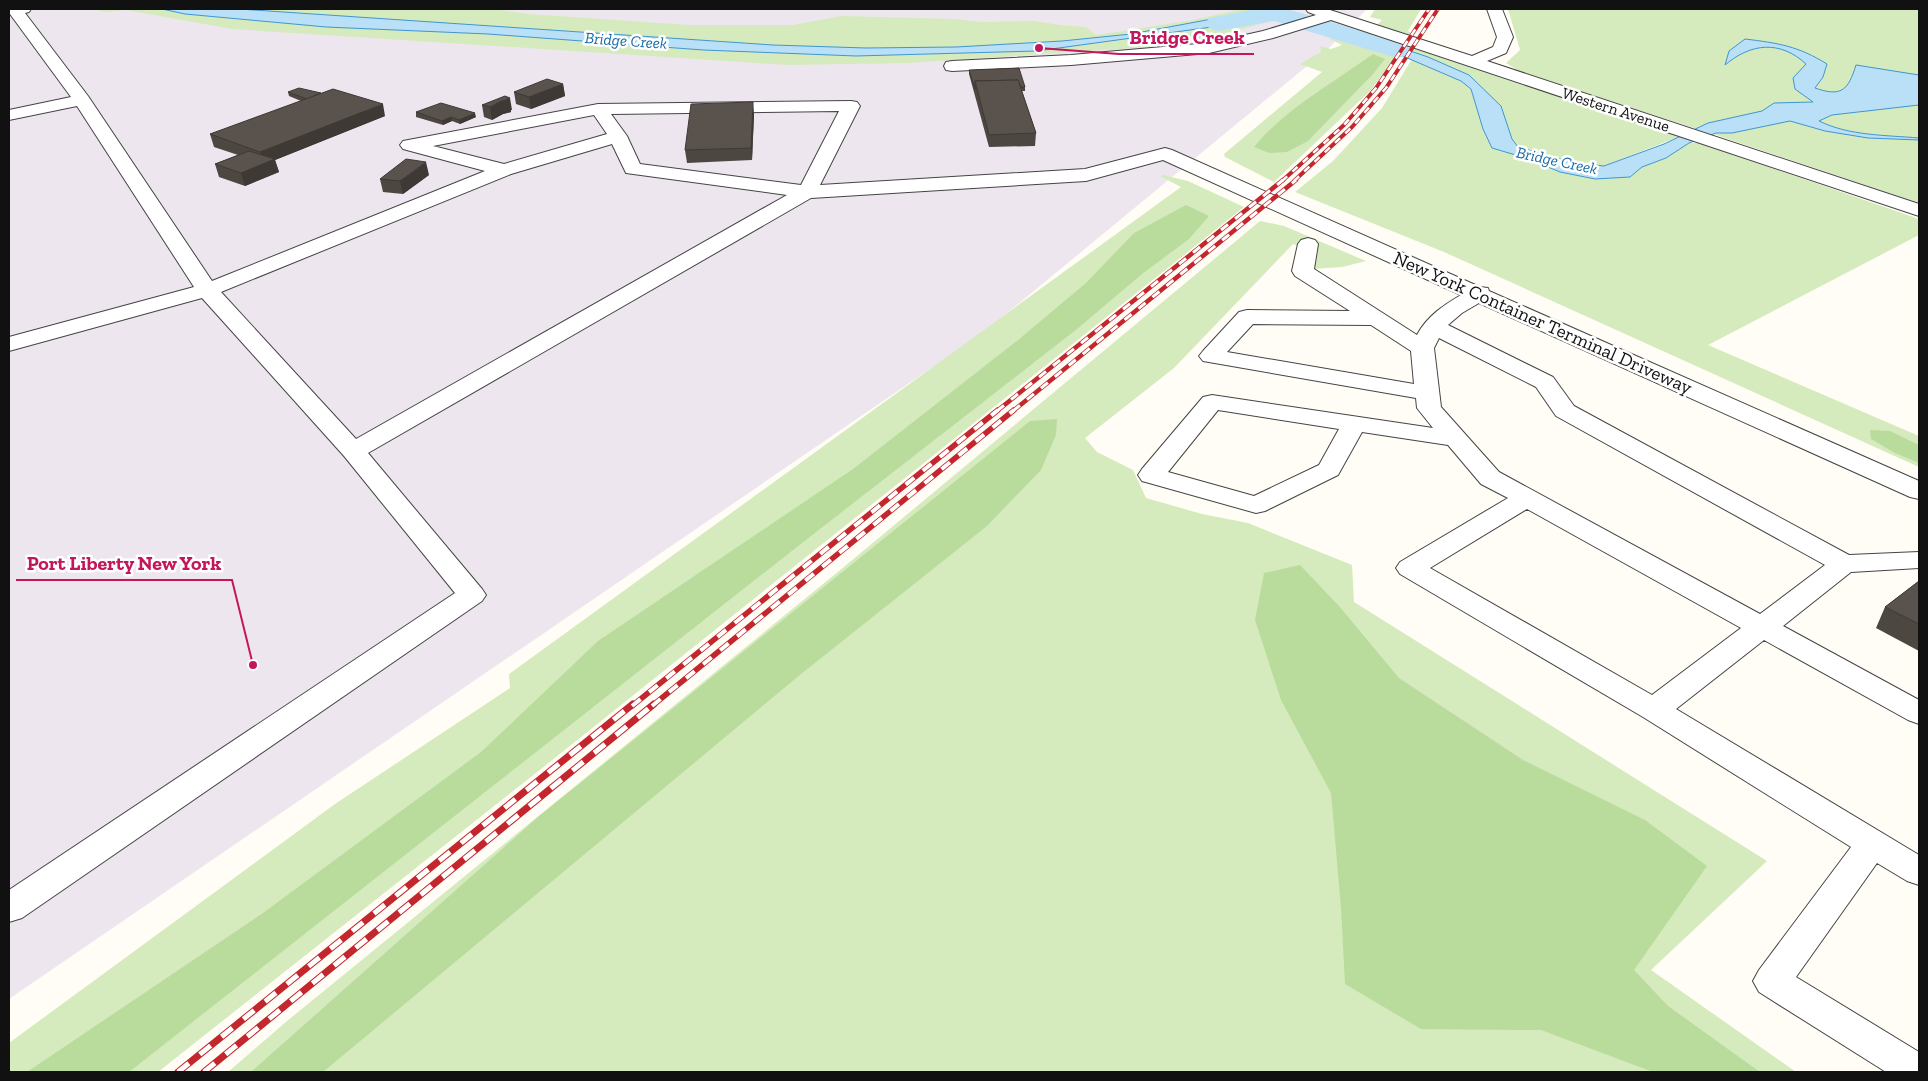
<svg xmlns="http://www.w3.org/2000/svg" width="1928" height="1081" font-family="'Zilla Slab',serif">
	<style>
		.industrial { fill: #eee6ef }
		.green { fill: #d5ebbd }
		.forest { fill: #b9dc9c }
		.water { fill: #b9e0f7; stroke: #3f96cf }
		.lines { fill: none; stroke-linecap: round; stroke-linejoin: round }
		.river { fill: #b9e0f7; fill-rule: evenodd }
		.minor-casing { stroke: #444; stroke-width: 2 }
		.minor { fill: #fff; fill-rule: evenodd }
		.rail-far3-casing { stroke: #c4262e; stroke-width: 4 }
		.rail-far2-casing { stroke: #c4262e; stroke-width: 4.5 }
		.rail-far1-casing { stroke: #c4262e; stroke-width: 5.5 }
		.rail-casing { stroke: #c4262e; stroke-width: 7 }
		.rail-far3 { stroke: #fff; stroke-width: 2.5; stroke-dasharray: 7; stroke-linecap: butt }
		.rail-far2 { stroke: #fff; stroke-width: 3; stroke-dasharray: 9; stroke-linecap: butt }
		.rail-far1 { stroke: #fff; stroke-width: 4; stroke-dasharray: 11; stroke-linecap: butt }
		.rail { stroke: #fff; stroke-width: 5; stroke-dasharray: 14; stroke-linecap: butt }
		.wall { fill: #4d4742 }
		.shaded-wall { fill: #3f3936 }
		.building { fill: #5a524d; stroke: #3f3936 }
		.labels { text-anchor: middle; stroke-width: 5; stroke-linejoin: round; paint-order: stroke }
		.far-water-label { font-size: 16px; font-style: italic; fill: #1768a6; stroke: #fff }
		.far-street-label { font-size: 16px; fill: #111; stroke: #fff }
		.street-label { font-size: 19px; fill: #111; stroke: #fff }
		.leader { fill: none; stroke: #c2185b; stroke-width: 2 }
		.callout-dot { fill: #c2185b; stroke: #fff; stroke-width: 2 }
		.callout-label { font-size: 20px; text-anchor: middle; font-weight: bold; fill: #c2185b; stroke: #fff; stroke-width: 5; stroke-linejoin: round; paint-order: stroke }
	</style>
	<rect width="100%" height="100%" fill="#fffdf5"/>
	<polygon class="industrial" points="9,9 1367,9 1330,47 984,332 9,999"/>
	<g class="green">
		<polygon points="92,9 162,9 185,14 326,27 488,34 703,50 856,56 1037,51 1219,26 1279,15 1278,19 1215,37 1164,46 908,63 789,65 232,29 126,10 105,12"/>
		<polygon points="239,9 493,9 529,14 689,25 793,25 841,16 955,19 982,22 1034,21 1060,25 1086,27 1096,35 1193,20 1241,9 1266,9 1131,34 1062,41 956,47 866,48 773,45"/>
		<polygon points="1375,9 1421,9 1408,31 1411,33 1410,35 1377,25 1382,20 1370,17"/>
		<polygon points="1508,9 1919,9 1919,203 1713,134 1722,133 1703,126 1697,129 1522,73 1506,63 1520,50"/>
		<polygon points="1322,30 1398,54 1370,91 1274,182 1225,157 1224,154 1322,72 1300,64 1321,52 1320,46 1331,49 1342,45 1330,39 1334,36"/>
		<polygon points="1354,32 1373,35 1641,121 1678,137 1604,166 1571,162 1518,147 1512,139 1501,106 1428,57"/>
		<polygon points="1412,59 1461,81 1471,89 1483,129 1529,159 1560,172 1630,177 1642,167 1666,158 1689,143 1700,143 1919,219 1919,235 1708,345 1919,436 1919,467 1444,252 1295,192 1333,161 1382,108"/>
		<polygon points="1163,175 1188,181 1244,207 541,769 158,1072 9,1072 9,1043 335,804 510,688 509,674 1181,187 1160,176"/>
		<polygon points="1260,221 1284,226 1366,261 1342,267 1313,269 1315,252 1293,244 1174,368 1085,438 1097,452 1133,470 1146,498 1202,514 1248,523 1352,565 1354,602 1767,861 1651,970 1796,1072 228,1072 287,1021 839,571"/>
	</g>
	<g class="forest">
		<path d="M1373,54L1385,59L1373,74L1308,141L1287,152L1269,153L1254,147C1286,108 1333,83 1373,54Z"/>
		<polygon points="1186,205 1209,216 1189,239 1142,274 1077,329 802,543 129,1072 27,1072 263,913 481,752 598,641 853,469 1018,340 1086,283 1134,233"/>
		<polygon points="1057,419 1056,435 1041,470 987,526 801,674 323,1072 251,1072 538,817 1030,421"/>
		<polygon points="1870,430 1890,431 1919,445 1919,463 1895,453 1871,439"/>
		<polygon points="1300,565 1339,606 1399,678 1523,760 1645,820 1707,866 1634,970 1668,1006 1760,1072 1653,1072 1541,1030 1421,1029 1345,984 1341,908 1331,793 1281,700 1255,620 1264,573"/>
	</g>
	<g class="water">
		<polygon points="162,9 239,9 773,45 866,48 956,47 1062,41 1131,34 1266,9 1276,9 1279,15 1219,26 1037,51 856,56 703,50 488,34 326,27 185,14"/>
		<path d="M1328,30L1354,32L1428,57L1469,75L1501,106L1512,139L1518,147L1571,162L1604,166L1664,144L1708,123L1762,111L1774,103L1813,102L1795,89L1793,78L1806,64C1780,40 1751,43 1725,65L1729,51L1745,39C1778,43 1798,46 1827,64L1823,77L1815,88C1841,97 1848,91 1856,65L1919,75V105L1832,115L1819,121C1850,136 1885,135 1919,138V140L1868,138L1825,131L1790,121L1732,133H1716L1689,143L1666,158L1642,167L1630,177L1595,179L1560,172L1529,159L1492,148L1483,129L1471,89L1461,81L1398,54Z"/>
	</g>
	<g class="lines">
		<polygon class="river" points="1256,9 1287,9 1406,44 1410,50 1406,56 1397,58 1274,21 1218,31 1209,28 1205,23 1209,18"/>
		<defs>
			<g id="minor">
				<path d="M9,9H31L29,12L25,13L88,96L212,281L485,171L403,149L400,145L403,141L598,104L851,101L857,102L860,106L820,185L1085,169L1165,148L1172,150L1480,287L1488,288L1489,291L1919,481V499L1910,497L1479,303L1462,313L1448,325L1553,377L1574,406L1849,555L1919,552V568L1851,572L1783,626L1919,700V724L1908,720L1764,640L1676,709L1919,855V885L1907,881L1877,863L1796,977L1919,1052V1072H1886L1759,992L1753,981L1759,970L1851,847L1643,717L1400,574L1396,568L1400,562L1508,498L1481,484L1448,445L1362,432L1338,475L1265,511L1256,513L1142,481L1138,475L1142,469L1203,397L1212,395L1433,428L1417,408L1416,398L1203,361L1199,356L1203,351L1239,312L1247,310L1350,311L1295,276L1292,271L1298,244L1301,240L1308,238L1315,240L1318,244L1314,269L1417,335C1427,316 1444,305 1461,295L1163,160L1086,181L811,198L368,453L482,589L486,595L482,601L22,918L9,922V890L455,593L344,456L202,298L9,351V337L194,287L77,106L9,120V110L71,97L10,14ZM839,111L801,185L640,164L627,136L611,114ZM594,115L607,134L504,164L433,146ZM612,144L626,173L787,195L356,439L221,292L511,174ZM1253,324L1371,325L1411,351L1414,384L1227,352ZM1439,338L1536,387L1556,416L1825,565L1760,614L1499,472L1441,407L1434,348ZM1218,410L1339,429L1319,465L1254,496L1168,472ZM1527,509L1741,628L1652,695L1430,568Z"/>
				<polygon points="1306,9 1327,9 1472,56 1493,47 1497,37 1487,9 1502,9 1513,37 1506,53 1487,61 1919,204 1919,216 1331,20 1273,38 1209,53 1071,65 952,71 946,70 944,66 946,62 952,61 1071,55 1209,43 1263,31 1316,15 1308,12"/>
			</g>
		</defs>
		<use href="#minor" class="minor-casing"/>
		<use href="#minor" class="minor"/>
		<defs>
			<g id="rail-far3">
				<polyline points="1282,181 1344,125 1376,88 1429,9"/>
				<polyline points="1294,181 1352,127 1386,88 1438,9"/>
			</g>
			<g id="rail-far2">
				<polyline points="997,411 1283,180"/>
				<polyline points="1013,411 1296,180"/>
			</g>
			<g id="rail-far1">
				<polyline points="632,706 998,410"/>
				<polyline points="652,706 1014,410"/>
			</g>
			<g id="rail">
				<polyline points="178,1072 633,704"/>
				<polyline points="204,1072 654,704"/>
			</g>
		</defs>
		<use href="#rail-far3" class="rail-far3-casing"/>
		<use href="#rail-far2" class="rail-far2-casing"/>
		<use href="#rail-far1" class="rail-far1-casing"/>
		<use href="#rail" class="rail-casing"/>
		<use href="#rail-far3" class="rail-far3"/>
		<use href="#rail-far2" class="rail-far2"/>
		<use href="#rail-far1" class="rail-far1"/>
		<use href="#rail" class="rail"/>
	</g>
	<g class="wall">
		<polygon points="969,70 1025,87 1025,91 1022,91 1036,133 1035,146 989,147 969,74"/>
		<polygon points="563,84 565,96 531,109 516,104 514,92"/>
		<polygon points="288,92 385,116 275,160 279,172 245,186 219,177 215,164 238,155 214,147 210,134 301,101 289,96"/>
		<polygon points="482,105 512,110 511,110 511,112 503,114 492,120 484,117"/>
		<polygon points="416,112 476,117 460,124 452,121 443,125 416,117"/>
		<polygon points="754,114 752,160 687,163 685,150"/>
		<polygon points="429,175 403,194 383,192 380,179"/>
		<polygon points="1919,581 1919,651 1876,628 1885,607"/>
	</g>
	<g class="shaded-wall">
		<polygon points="563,84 565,96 531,109 529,97"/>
		<polygon points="510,98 512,110 511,110 511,112 503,114 492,120 490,107 501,101"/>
		<polygon points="753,102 754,114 752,160 751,148"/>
		<polygon points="383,104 385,116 275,160 279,172 245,186 241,173 263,164 260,152"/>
		<polygon points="475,113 476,117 460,124 459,120"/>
		<polygon points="451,117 452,121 443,125 442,121"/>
		<polygon points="426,162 429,175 403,194 400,181"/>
	</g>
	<g class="building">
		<polygon points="1019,68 1025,87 1021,87 1018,80 975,81 975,89 969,70"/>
		<polygon points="547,79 563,84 529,97 514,92"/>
		<polygon points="1018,80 1036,133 989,135 975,81"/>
		<polygon points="299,88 321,93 307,99 288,92"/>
		<polygon points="333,89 383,104 260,152 210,134"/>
		<polygon points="505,96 510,98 506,99 509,100 501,101 490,107 482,105"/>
		<polygon points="753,102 751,148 685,150 691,104"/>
		<polygon points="441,103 475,113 459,120 451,117 442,121 416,112"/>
		<polygon points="249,151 275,159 241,173 215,164"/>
		<polygon points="406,159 426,162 400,181 380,179"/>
		<polygon points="1919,581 1919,624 1885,607"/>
	</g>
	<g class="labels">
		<g class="far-water-label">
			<text transform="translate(626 40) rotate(4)" y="6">Bridge Creek</text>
			<text transform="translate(1557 160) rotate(12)" y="6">Bridge Creek</text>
		</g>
		<g class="far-street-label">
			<text transform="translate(1616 109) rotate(18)" y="6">Western Avenue</text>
		</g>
		<g class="street-label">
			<text transform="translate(1543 322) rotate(24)" y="7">New York Container Terminal Driveway</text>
		</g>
	</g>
	<path class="leader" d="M1039 48L1119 54H1254M253 665L232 580H16"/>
	<g class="callout-dot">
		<circle cx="1039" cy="48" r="5"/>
		<circle cx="253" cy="665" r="5"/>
	</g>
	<g class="callout-label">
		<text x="1187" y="44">Bridge Creek</text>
		<text x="124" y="570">Port Liberty New York</text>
	</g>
	<rect width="1928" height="1081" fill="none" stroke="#111111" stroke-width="20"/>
</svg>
